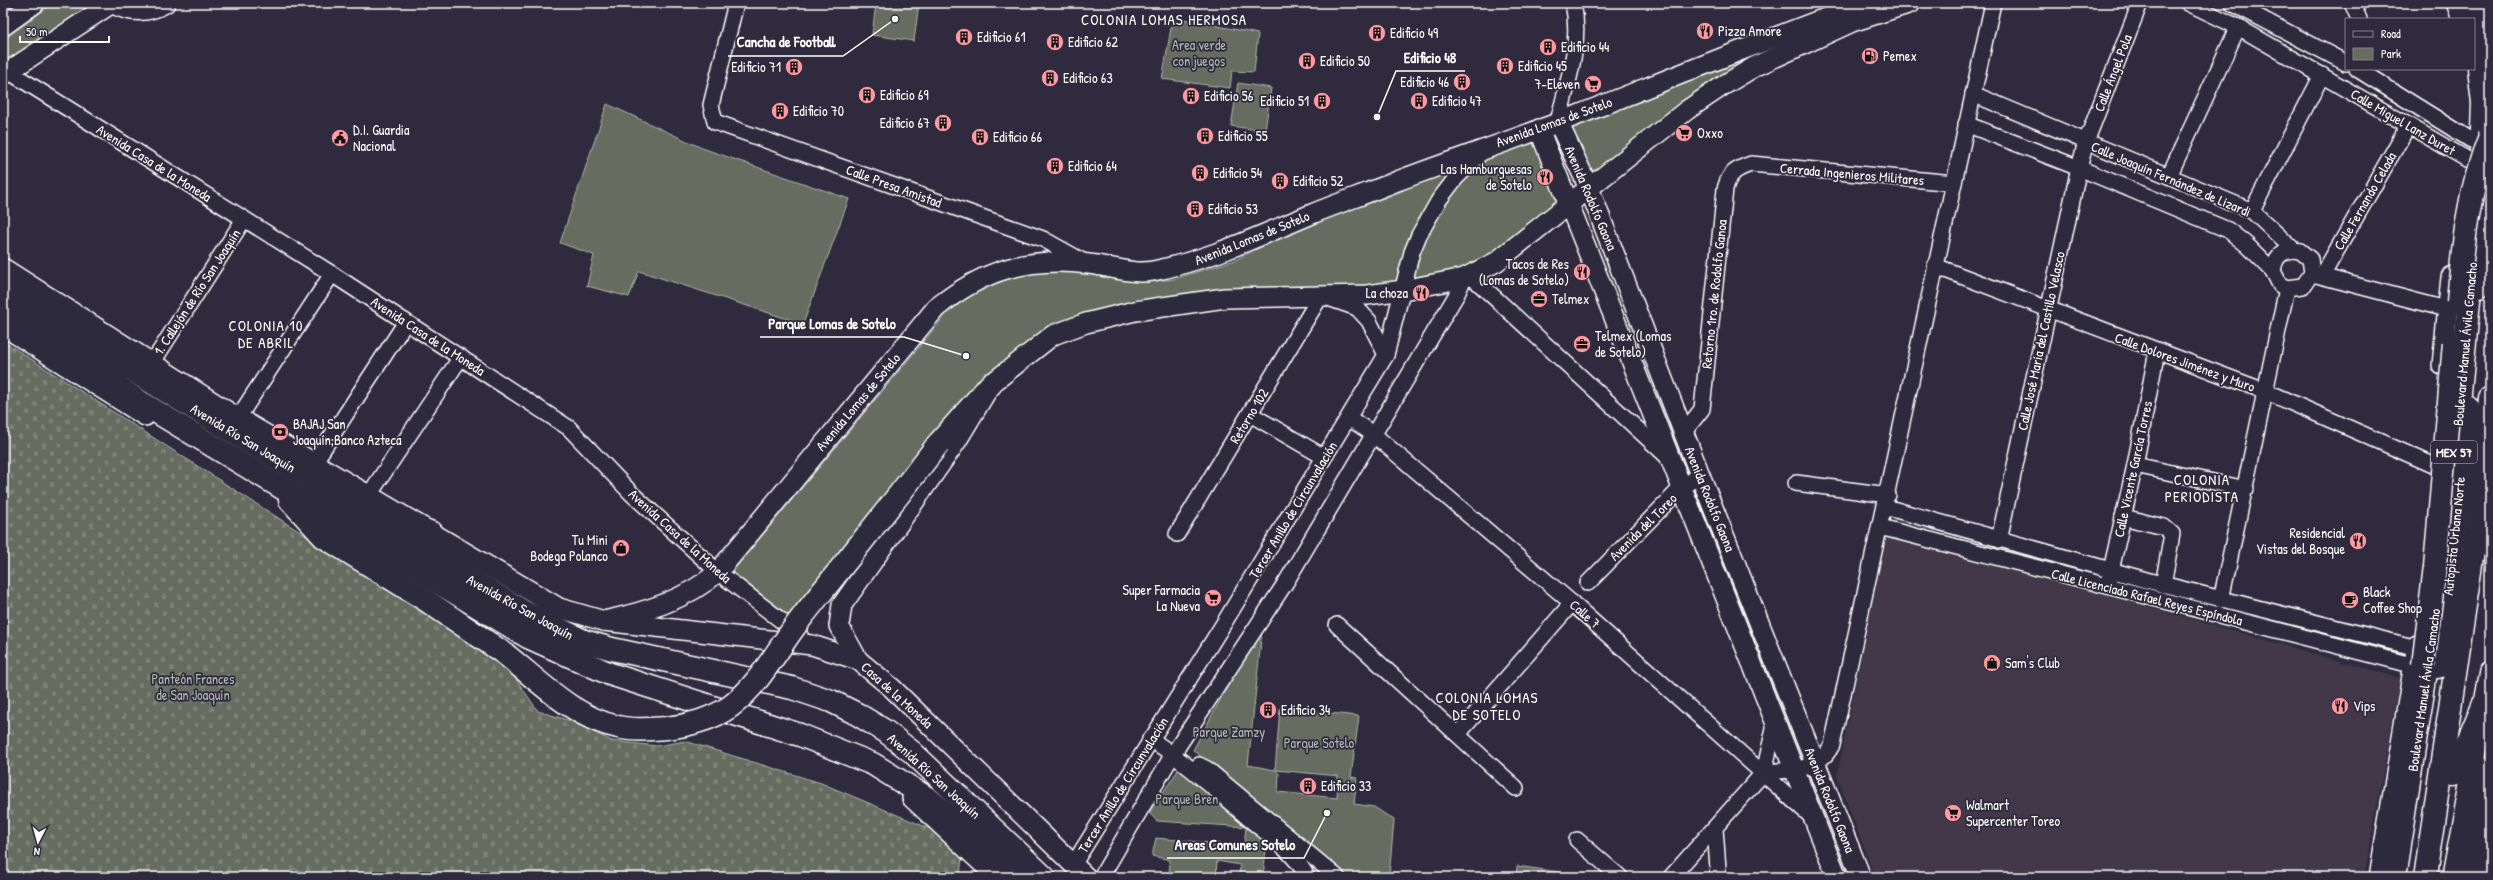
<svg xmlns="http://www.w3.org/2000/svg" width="2493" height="880" font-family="'Patrick Hand',sans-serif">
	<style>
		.built { fill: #423848 }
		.cemetery { fill: url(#cemetery-stones); stroke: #b2b6af }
		.green { fill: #666c5f; stroke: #b2b6af; fill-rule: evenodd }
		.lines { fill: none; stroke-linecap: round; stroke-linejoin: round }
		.minor-casing { stroke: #fff; stroke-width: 18 }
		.major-casing { stroke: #fff; stroke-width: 22 }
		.highway-casing { stroke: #fff; stroke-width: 25 }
		.minor { stroke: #2f2a3d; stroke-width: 15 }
		.major { stroke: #2f2a3d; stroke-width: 19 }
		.highway { stroke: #2f2a3d; stroke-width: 22 }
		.highway-bridge-casing { stroke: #fff; stroke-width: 25; stroke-linecap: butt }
		.highway-bridge { stroke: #2f2a3d; stroke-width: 22 }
		.labels { text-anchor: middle; stroke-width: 3.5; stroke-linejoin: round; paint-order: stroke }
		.shield { fill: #2f2a3d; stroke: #c1bfc5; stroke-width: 1 }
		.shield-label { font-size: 13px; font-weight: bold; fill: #fff }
		.poi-label { font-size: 14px; fill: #fff; stroke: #2f2a3d; text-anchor: start }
		.park-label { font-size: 14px; fill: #b2b6af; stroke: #2f2a3d }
		.street-label { font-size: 14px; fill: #fff; stroke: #2f2a3d }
		.neighbourhood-label { font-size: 15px; letter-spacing: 1px; fill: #fff; stroke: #2f2a3d }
		.leader { fill: none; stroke: #fff; stroke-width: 1.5 }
		.callout-dot { fill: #fff; stroke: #2f2a3d; stroke-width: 1.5 }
		.callout-label { font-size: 15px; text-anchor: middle; font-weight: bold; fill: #fff; stroke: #2f2a3d; stroke-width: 3.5; stroke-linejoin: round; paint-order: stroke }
	</style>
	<defs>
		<pattern id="cemetery-stones" width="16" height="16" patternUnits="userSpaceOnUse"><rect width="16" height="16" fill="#666c5f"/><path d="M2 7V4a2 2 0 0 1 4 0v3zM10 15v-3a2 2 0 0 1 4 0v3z" fill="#7d8277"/></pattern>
	</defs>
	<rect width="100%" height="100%" fill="#2f2a3d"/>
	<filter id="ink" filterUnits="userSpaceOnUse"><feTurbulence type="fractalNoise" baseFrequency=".025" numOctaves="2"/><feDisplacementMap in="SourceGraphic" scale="8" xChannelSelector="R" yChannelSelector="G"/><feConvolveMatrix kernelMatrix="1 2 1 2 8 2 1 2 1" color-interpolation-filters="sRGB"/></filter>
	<g filter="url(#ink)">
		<polygon class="built" points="1886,533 2400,678 2364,877 1875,877 1837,776"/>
		<polygon class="cemetery" points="3,341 465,638 511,672 538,711 568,720 612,741 657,746 685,741 821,783 933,830 962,856 960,877 314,877 294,869 290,877 3,877"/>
		<g class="green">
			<polygon points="54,3 85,3 85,8 3,67 3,40"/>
			<polygon points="876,3 919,3 914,41 872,35"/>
			<polygon points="1875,3 1895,3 1839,24 1595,177 1566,124"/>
			<polygon points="1173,17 1258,34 1254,72 1232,71 1230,88 1162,79"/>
			<polygon points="1238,83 1271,88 1265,131 1231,126"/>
			<polygon points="607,104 702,148 849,199 803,324 639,271 629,297 587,286 594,255 560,243"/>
			<polygon points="1539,133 1566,199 1481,264 1409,284 1058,326 953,415 892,486 791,620 732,572 945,316 974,291 1002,274 1040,268 1097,274 1146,282 1174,279 1235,260 1297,229"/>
			<path d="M1263,621L1248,765L1275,770L1280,708L1359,716L1351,777L1357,778L1354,804L1374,807L1394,820L1389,877H1346L1193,750ZM1276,770L1338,776L1337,798L1278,792L1279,774Z"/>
			<polygon points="1183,763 1267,839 1263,877 1239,877 1240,865 1217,861 1216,877 1169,877 1170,860 1152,856 1156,838 1244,846 1246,827 1157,821 1149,813"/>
			<polygon points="1517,866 1580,875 1516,877"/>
		</g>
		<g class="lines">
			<defs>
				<g id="minor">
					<polyline points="736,3 711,105 715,122 1043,239 1086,263"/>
					<polyline points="2188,3 2238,27 2470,161"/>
					<polyline points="2232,3 2346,63"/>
					<polyline points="2352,3 2359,19"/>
					<polyline points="2357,69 2471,140"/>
					<polyline points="8,71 332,274 569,428 632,494 718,572 800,635"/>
					<path d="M1558,122C1567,83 1582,44 1573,3"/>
					<polyline points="1966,124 2079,168 2228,230 2247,245 2273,271 2280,285 2287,288 2303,286 2312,273 2310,259 2300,251 2294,250 2252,211 1973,94"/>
					<polyline points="2169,176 2238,27"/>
					<polyline points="2252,211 2322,75"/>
					<polyline points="1935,266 2267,392 2433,465"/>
					<path d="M2273,271C2275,257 2281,251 2294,250"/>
					<polyline points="2313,274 2446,309"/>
					<polyline points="1471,276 1669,458"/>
					<polyline points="2322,276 2408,126"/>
					<polyline points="1331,299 1357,308 1369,321 1386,355"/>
					<polyline points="151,365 244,219"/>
					<polyline points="1250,414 1324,457"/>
					<polyline points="238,418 332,274"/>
					<polyline points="1349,418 1373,434 1572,603 1813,818"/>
					<path d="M1684,432L1702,409L1725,189C1729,173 1736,169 1751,164L1954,183"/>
					<polyline points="314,463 406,322"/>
					<polyline points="2135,465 2246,489"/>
					<polyline points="1796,483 1888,495"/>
					<polyline points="369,495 461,357"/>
					<polyline points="1885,507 2146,580 2417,648"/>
					<polyline points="2123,517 2164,527 2172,534 2163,585"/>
					<polyline points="1880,527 2415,666"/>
					<polyline points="1177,534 1320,297"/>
					<polyline points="1999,540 2079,168 2086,142 2140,3"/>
					<polyline points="2109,579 2135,465 2157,351"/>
					<polyline points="1588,583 1681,488 1700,475"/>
					<polyline points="2221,600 2287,288"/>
					<polyline points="1337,625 1516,788"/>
					<polyline points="1458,734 1572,603"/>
					<path d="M1150,739C1185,761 1215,790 1247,817C1267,834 1296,853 1307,877"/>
					<polyline points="1199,765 1207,769 1337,877"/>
					<polyline points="1764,772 1775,724"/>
					<polyline points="1715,829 1718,868 1716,877"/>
					<polyline points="1577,840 1620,877"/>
					<polyline points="1073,865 1224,623 1386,355 1412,252 1419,235 1439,200 1455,179 1483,151"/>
					<polyline points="1101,877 1173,754 1286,582 1457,294 1464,278"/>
					<path d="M1671,877L1764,772C1791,770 1818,772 1832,745L1993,3"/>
					<polyline points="2478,877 2489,817"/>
				</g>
				<g id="major">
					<path d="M112,3C129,13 148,13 165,3"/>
					<polyline points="2456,3 2462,19"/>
					<polyline points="3,26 35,3"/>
					<polyline points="3,75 112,3"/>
					<polyline points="1558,122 1589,188 1700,475 1861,877"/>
					<polyline points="1539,129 1837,877"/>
					<polyline points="3,268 238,418 559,608 604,621 812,645 858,660 892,688 1086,877"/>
					<polyline points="3,326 145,416"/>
					<polyline points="2442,365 2451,277"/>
					<path d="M604,621C645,612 686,600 718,572L936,308C983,270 1028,256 1089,264C1109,266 1133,275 1153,271C1209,260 1259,236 1312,214C1341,202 1371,192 1400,180C1459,158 1519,138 1578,115C1674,77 1769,38 1866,3"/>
					<polyline points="858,660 839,626 842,605 956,442 991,384 1053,335 1086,323 1135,311 1225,298 1367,295 1403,290 1464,278 1496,262 1687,110 1724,85 1754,67 1852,22 1911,3"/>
					<polyline points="912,798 997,877"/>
					<polyline points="2379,877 2417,645"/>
					<polyline points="2452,877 2490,670"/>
				</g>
				<g id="highway">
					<polyline points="2478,3 2486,39"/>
					<polyline points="2474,24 2483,103 2481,158"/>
					<polyline points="2479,287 2490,150"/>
					<polyline points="3,291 523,611 584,641 612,649 792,688 831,701 857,714 885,731 912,752 1044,877"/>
					<polyline points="4,310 142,403 528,637 610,674 800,735 873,764 929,799 1018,877"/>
					<polyline points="2457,423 2472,270"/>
					<polyline points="938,444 991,384"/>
					<polyline points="290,500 324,537 427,601 505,654"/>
					<polyline points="384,515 432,533"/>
					<polyline points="2438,667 2468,407"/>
					<polyline points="2454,774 2483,705"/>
					<polyline points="2394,877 2430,646"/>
					<polyline points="2425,877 2473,551 2490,398"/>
					<polyline points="2465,877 2490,767"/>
				</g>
			</defs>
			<use href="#minor" class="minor-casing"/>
			<use href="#major" class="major-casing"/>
			<use href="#highway" class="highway-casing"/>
			<use href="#minor" class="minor"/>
			<use href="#major" class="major"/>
			<use href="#highway" class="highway"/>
			<defs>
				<g id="highway-bridge">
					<path d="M2458,302C2463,244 2468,190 2490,136"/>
					<path d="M505,654C539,681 574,718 618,727C633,731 650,729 666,728C687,726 713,719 731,706C761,683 779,646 802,617C848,559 894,502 938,444"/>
					<polyline points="2423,665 2435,567 2454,343"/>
				</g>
			</defs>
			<use href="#highway-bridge" class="highway-bridge-casing"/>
			<use href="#highway-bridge" class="highway-bridge"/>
		</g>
	</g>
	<defs>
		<symbol id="restaurant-disc" viewBox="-11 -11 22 22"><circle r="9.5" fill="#ff9aa2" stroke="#2f2a3d"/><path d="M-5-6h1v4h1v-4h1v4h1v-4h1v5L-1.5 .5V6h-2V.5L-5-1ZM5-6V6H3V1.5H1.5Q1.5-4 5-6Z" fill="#111"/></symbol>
		<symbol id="building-disc" viewBox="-11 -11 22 22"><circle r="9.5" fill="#ff9aa2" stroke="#2f2a3d"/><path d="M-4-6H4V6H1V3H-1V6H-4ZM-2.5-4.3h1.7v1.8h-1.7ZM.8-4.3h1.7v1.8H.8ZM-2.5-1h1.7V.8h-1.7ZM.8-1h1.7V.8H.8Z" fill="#111"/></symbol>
		<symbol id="fuel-disc" viewBox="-11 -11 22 22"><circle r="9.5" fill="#ff9aa2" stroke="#2f2a3d"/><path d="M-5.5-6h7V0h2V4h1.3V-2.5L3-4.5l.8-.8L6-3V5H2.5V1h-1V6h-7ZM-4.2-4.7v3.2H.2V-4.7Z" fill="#111"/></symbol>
		<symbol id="supermarket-disc" viewBox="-11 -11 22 22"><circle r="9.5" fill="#ff9aa2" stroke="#2f2a3d"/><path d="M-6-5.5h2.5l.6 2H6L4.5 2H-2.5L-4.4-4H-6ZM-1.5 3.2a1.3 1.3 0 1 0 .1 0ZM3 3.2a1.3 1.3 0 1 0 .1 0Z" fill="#111"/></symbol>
		<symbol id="civic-disc" viewBox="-11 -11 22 22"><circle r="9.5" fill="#ff9aa2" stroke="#2f2a3d"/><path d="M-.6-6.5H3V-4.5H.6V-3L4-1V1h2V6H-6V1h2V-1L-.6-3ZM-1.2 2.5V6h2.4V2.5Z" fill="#111"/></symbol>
		<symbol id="office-disc" viewBox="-11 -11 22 22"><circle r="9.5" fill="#ff9aa2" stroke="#2f2a3d"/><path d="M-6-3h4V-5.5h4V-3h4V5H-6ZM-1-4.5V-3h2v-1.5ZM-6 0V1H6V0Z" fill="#111"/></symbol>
		<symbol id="bank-disc" viewBox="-11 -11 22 22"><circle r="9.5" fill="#ff9aa2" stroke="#2f2a3d"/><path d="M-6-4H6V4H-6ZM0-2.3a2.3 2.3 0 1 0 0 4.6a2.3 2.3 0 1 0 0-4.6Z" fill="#111"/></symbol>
		<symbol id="shop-disc" viewBox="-11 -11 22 22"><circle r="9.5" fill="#ff9aa2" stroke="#2f2a3d"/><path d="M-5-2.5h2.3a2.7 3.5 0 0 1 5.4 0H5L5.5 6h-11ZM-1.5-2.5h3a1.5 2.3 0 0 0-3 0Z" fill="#111"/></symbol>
		<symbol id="cafe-disc" viewBox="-11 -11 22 22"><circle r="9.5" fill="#ff9aa2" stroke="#2f2a3d"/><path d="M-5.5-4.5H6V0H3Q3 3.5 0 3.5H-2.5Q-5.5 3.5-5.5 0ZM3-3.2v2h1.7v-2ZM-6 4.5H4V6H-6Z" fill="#111"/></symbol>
	</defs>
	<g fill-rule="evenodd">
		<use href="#restaurant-disc" x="1695" y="21" width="20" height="20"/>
		<use href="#building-disc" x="1367" y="23" width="20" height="20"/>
		<use href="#building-disc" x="954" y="27" width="20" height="20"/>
		<use href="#building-disc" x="1045" y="32" width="20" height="20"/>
		<use href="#building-disc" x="1538" y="37" width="20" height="20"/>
		<use href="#fuel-disc" x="1860" y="46" width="20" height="20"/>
		<use href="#building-disc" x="1297" y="51" width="20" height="20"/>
		<use href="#building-disc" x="1495" y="56" width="20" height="20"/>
		<use href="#building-disc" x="784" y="57" width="20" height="20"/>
		<use href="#building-disc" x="1040" y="68" width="20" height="20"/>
		<use href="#building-disc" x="1452" y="72" width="20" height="20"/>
		<use href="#supermarket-disc" x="1583" y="74" width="20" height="20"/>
		<use href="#building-disc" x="857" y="85" width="20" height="20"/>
		<use href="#building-disc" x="1181" y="86" width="20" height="20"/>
		<use href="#building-disc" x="1312" y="91" width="20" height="20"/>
		<use href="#building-disc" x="1409" y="91" width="20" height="20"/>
		<use href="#building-disc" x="770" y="101" width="20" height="20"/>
		<use href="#building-disc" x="933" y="113" width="20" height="20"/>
		<use href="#supermarket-disc" x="1674" y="123" width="20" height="20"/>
		<use href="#building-disc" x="1195" y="126" width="20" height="20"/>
		<use href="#building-disc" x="970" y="127" width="20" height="20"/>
		<use href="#civic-disc" x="330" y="128" width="20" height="20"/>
		<use href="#building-disc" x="1045" y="156" width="20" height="20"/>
		<use href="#building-disc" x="1190" y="163" width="20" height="20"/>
		<use href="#restaurant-disc" x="1535" y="167" width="20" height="20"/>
		<use href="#building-disc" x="1270" y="171" width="20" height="20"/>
		<use href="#building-disc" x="1185" y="199" width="20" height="20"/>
		<use href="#restaurant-disc" x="1572" y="262" width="20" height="20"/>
		<use href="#restaurant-disc" x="1411" y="283" width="20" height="20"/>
		<use href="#office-disc" x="1529" y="289" width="20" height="20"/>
		<use href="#office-disc" x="1572" y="334" width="20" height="20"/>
		<use href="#bank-disc" x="270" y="422" width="20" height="20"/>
		<use href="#restaurant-disc" x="2348" y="531" width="20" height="20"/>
		<use href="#shop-disc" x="611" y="538" width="20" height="20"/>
		<use href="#supermarket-disc" x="1203" y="588" width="20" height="20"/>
		<use href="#cafe-disc" x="2340" y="590" width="20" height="20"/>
		<use href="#shop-disc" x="1982" y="653" width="20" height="20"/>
		<use href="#restaurant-disc" x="2330" y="696" width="20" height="20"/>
		<use href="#building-disc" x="1258" y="700" width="20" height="20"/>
		<use href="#building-disc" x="1298" y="776" width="20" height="20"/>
		<use href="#supermarket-disc" x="1943" y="803" width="20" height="20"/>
	</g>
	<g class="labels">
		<rect class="shield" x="2431" y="441" width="46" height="22" rx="3"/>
		<g class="shield-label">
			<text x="2454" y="457">MEX 57</text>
		</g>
		<g class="poi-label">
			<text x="1718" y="36">Pizza Amore</text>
			<text x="1390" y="38">Edificio 49</text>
			<text x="977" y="42">Edificio 61</text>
			<text x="1068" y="47">Edificio 62</text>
			<text x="1561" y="52">Edificio 44</text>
			<text x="1883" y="61">Pemex</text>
			<text x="1320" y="66">Edificio 50</text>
			<text x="1518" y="71">Edificio 45</text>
			<text x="781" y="72" text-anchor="end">Edificio 71</text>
			<text x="1063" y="83">Edificio 63</text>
			<text x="1449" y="87" text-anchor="end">Edificio 46</text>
			<text x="1580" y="89" text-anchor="end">7-Eleven</text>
			<text x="880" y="100">Edificio 69</text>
			<text x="1204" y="101">Edificio 56</text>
			<text x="1309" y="106" text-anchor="end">Edificio 51</text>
			<text x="1432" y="106">Edificio 47</text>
			<text x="793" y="116">Edificio 70</text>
			<text x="930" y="128" text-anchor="end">Edificio 67</text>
			<text x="353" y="135">D.I. Guardia<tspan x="353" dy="16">Nacional</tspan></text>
			<text x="1697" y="138">Oxxo</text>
			<text x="1218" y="141">Edificio 55</text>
			<text x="993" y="142">Edificio 66</text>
			<text x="1068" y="171">Edificio 64</text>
			<text x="1532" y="174" text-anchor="end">Las Hamburguesas<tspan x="1532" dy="16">de Sotelo</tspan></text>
			<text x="1213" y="178">Edificio 54</text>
			<text x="1293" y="186">Edificio 52</text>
			<text x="1208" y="214">Edificio 53</text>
			<text x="1569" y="269" text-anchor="end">Tacos de Res<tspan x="1569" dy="16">(Lomas de Sotelo)</tspan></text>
			<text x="1408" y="298" text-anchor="end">La choza</text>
			<text x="1552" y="304">Telmex</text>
			<text x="1595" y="341">Telmex (Lomas<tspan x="1595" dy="16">de Sotelo)</tspan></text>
			<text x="293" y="429">BAJAJ San<tspan x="293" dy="16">Joaquín;Banco Azteca</tspan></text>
			<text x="2345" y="538" text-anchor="end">Residencial<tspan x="2345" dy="16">Vistas del Bosque</tspan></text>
			<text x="608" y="545" text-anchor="end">Tu Mini<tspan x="608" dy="16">Bodega Polanco</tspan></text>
			<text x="1200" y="595" text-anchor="end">Super Farmacia<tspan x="1200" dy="16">La Nueva</tspan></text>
			<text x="2363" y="597">Black<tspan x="2363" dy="16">Coffee Shop</tspan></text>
			<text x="2005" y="668">Sam's Club</text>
			<text x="2353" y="711">Vips</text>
			<text x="1281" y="715">Edificio 34</text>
			<text x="1321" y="791">Edificio 33</text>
			<text x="1966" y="810">Walmart<tspan x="1966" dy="16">Supercenter Toreo</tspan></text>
		</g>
		<g class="park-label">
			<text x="1199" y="50">Area verde<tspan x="1199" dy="16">con juegos</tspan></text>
			<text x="193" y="684">Panteón Frances<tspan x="193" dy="16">de San Joaquín</tspan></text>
			<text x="1229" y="737">Parque Zamzy</text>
			<text x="1319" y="748">Parque Sotelo</text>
			<text x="1187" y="804">Parque Bren</text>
		</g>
		<g class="street-label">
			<text transform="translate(2113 73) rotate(-69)" y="5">Calle Ángel Pola</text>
			<text transform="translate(1554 122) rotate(-20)" y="5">Avenida Lomas de Sotelo</text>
			<text transform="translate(2403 122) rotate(30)" y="5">Calle Miguel Lanz Duret</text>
			<text transform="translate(154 163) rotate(32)" y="5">Avenida Casa de la Moneda</text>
			<text transform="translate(1852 174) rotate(5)" y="5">Cerrada Ingenieros Militares</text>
			<text transform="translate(2171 179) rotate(23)" y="5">Calle Joaquín Fernández de Lizardi</text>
			<text transform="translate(894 186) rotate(20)" y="5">Calle Presa Amistad</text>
			<text transform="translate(1591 198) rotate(67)" y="5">Avenida Rodolfo Gaona</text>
			<text transform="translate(2365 201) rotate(-60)" y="5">Calle Fernando Celada</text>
			<text transform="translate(1252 238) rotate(-22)" y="5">Avenida Lomas de Sotelo</text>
			<text transform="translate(197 292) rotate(-57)" y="5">1. Callejón de Río San Joaquín</text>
			<text transform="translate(1714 294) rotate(-84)" y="5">Retorno 1ro. de Rodolfo Ganoa</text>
			<text transform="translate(428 336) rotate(33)" y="5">Avenida Casa de la Moneda</text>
			<text transform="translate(2041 341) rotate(-78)" y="5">Calle José María del Castillo Velasco</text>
			<text transform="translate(2465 344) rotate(-85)" y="5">Boulevard Manuel Ávila Camacho</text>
			<text transform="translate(2185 362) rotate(20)" y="5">Calle Dolores Jiménez y Muro</text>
			<text transform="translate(858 402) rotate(-50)" y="5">Avenida Lomas de Sotelo</text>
			<text transform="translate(1249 416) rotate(-59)" y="5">Retorno 102</text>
			<text transform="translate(243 438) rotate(31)" y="5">Avenida Río San Joaquín</text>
			<text transform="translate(2133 469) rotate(-78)" y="5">Calle Vicente García Torres</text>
			<text transform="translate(1710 499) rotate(68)" y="5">Avenida Rodolfo Gaona</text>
			<text transform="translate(1293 510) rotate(-59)" y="5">Tercer Anillo de Circunvalación</text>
			<text transform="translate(1643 527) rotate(-45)" y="5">Avenida del Toreo</text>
			<text transform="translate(680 536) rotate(42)" y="5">Avenida Casa de la Moneda</text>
			<text transform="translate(2454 536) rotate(-84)" y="5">Autopista Urbana Norte</text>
			<text transform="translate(2147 597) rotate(14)" y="5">Calle Licenciado Rafael Reyes Espíndola</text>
			<text transform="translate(520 607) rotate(29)" y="5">Avenida Río San Joaquín</text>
			<text transform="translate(1585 614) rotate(41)" y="5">Calle 7</text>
			<text transform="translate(2424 690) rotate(-82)" y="5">Boulevard Manuel Ávila Camacho</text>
			<text transform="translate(897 695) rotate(42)" y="5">Casa de la Moneda</text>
			<text transform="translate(934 776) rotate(42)" y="5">Avenida Río San Joaquín</text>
			<text transform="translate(1123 785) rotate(-58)" y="5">Tercer Anillo de Circunvalación</text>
			<text transform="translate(1830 800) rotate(68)" y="5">Avenida Rodolfo Gaona</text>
		</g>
		<g class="neighbourhood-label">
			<text x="1164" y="25">COLONIA LOMAS HERMOSA</text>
			<text x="266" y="331">COLONIA 10<tspan x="266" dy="17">DE ABRIL</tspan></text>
			<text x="2202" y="485">COLONIA<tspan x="2202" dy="17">PERIODISTA</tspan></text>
			<text x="1487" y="703">COLONIA LOMAS<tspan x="1487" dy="17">DE SOTELO</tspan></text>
		</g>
	</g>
	<path class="leader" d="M895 19L843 56H728M1377 117L1396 71H1465M966 356L904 337H760M1327 813L1304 858H1167"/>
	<g class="callout-dot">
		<circle cx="895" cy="19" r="4"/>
		<circle cx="1377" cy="117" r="4"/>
		<circle cx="966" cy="356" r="4"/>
		<circle cx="1327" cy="813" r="4"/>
	</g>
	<g class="callout-label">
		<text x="786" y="47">Cancha de Football</text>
		<text x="1430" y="63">Edificio 48</text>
		<text x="832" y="329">Parque Lomas de Sotelo</text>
		<text x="1235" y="850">Areas Comunes Sotelo</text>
	</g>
	<rect width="2493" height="880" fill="none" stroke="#2f2a3d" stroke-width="16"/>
	<rect x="8" y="8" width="2477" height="864" fill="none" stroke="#fff" stroke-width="1.5" filter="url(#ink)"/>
	<rect x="2345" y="18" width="130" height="52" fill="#2f2a3d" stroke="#827f8b"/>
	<rect x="2353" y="31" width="20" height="6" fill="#2f2a3d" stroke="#827f8b"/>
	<text x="2381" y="38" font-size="12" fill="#ffffff">Road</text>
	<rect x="2353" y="48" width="20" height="12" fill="#666c5f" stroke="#827f8b"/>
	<text x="2381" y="58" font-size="12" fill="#ffffff">Park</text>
	<g transform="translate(38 842) rotate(186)" stroke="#2f2a3d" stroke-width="3" paint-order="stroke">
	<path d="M0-3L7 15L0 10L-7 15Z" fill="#ffffff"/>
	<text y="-6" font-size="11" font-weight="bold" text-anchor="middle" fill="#ffffff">N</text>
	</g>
	<path d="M20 36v6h89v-6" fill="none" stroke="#ffffff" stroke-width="2"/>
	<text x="26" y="36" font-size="12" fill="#ffffff" stroke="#2f2a3d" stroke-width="3" paint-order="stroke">50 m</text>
</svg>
